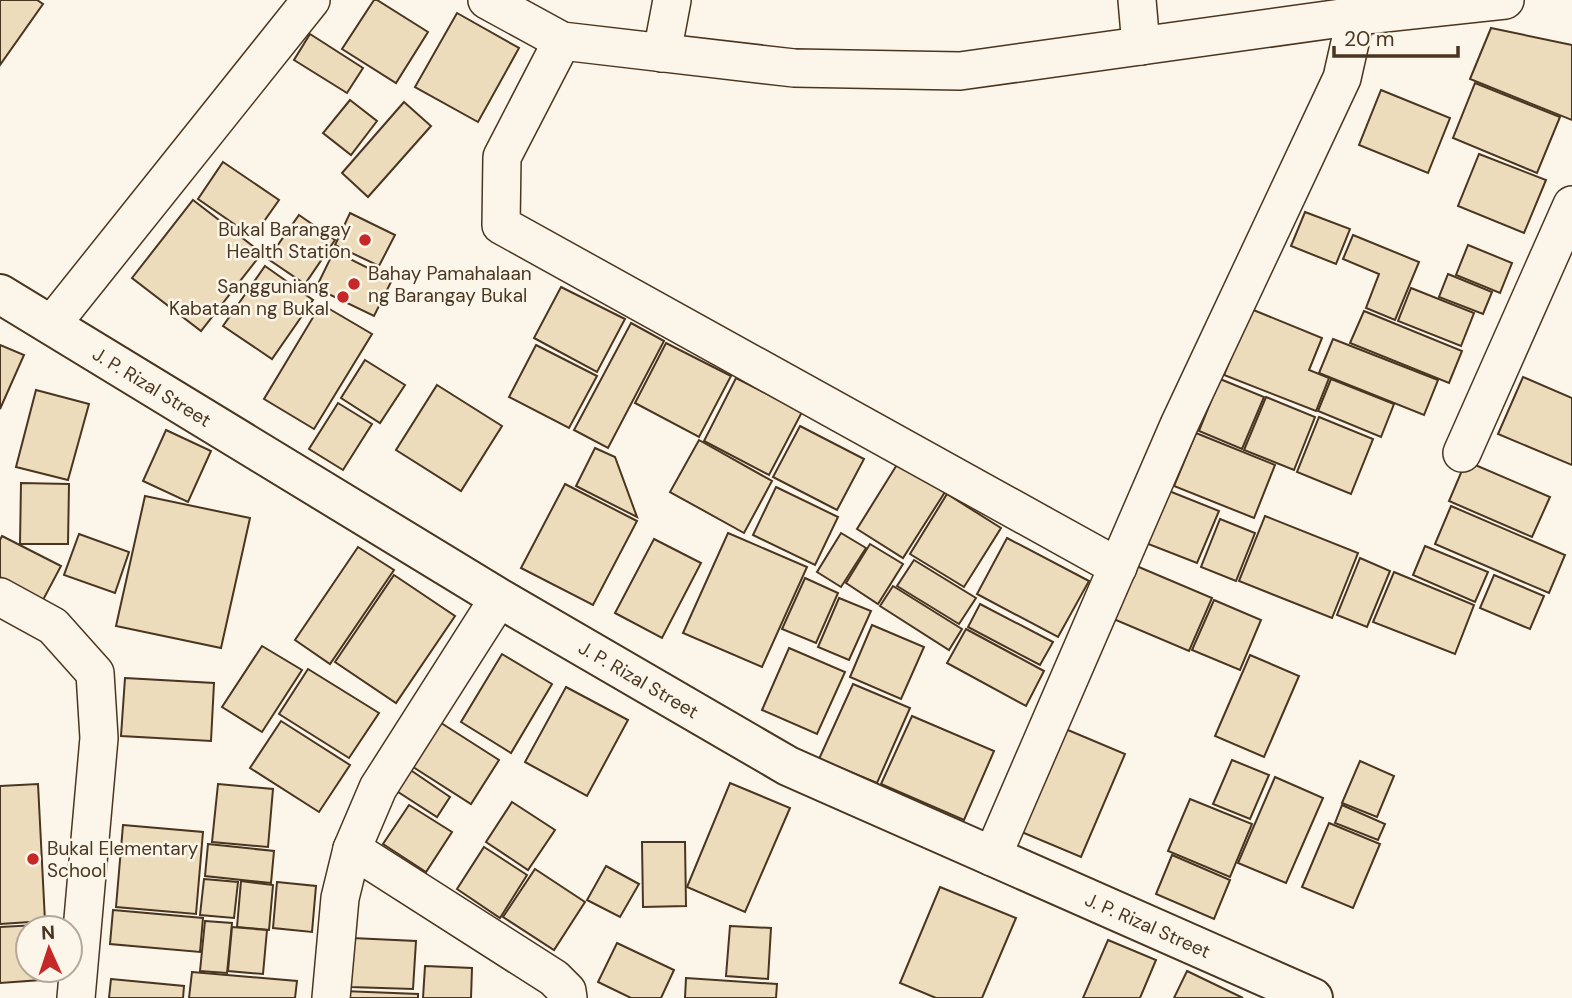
<svg xmlns="http://www.w3.org/2000/svg" width="1572" height="998" font-family="'DM Sans',sans-serif">
	<style>
		.building { fill: #ecdcbc; stroke: #4a3520; stroke-width: 2 }
		.lines { fill: none; stroke-linecap: round; stroke-linejoin: round }
		.street-casing { stroke: #4a3520; stroke-width: 40 }
		.secondary-casing { stroke: #4a3520; stroke-width: 42 }
		.street { stroke: #fbf6e9; stroke-width: 37 }
		.secondary { stroke: #fbf6e9; stroke-width: 38 }
		.poi-dot { fill: #c62828; stroke: #fbf6e9; stroke-width: 2.5 }
		.labels { text-anchor: middle; stroke-width: 5; stroke-linejoin: round; paint-order: stroke }
		.poi-label { font-size: 19px; fill: #4a3520; stroke: #fbf6e9; text-anchor: end }
		.street-label { font-size: 19px; fill: #4a3520; stroke: #fbf6e9 }
	</style>
	<rect width="100%" height="100%" fill="#fbf6e9"/>
	<g class="building">
		<polygon points="0,0 37,0 43,4 0,65"/>
		<polygon points="374,0 377,0 428,32 396,83 342,49"/>
		<polygon points="457,13 519,48 478,122 415,87"/>
		<polygon points="1491,28 1572,45 1572,120 1470,79"/>
		<polygon points="310,34 363,68 347,93 294,60"/>
		<polygon points="1475,83 1560,117 1537,173 1453,138"/>
		<polygon points="1381,90 1450,118 1428,173 1359,145"/>
		<polygon points="350,100 377,121 351,155 323,133"/>
		<polygon points="404,102 431,126 368,197 342,173"/>
		<polygon points="1479,154 1546,180 1524,233 1458,206"/>
		<polygon points="223,162 279,200 253,237 198,199"/>
		<polygon points="193,200 262,253 201,331 132,278"/>
		<polygon points="1305,212 1350,229 1336,264 1291,246"/>
		<polygon points="350,213 395,235 379,266 335,245"/>
		<polygon points="299,215 335,240 305,284 268,259"/>
		<polygon points="1353,235 1419,262 1395,320 1366,308 1379,274 1343,259"/>
		<polygon points="1468,245 1512,263 1500,293 1456,275"/>
		<polygon points="334,251 392,280 374,316 316,288"/>
		<polygon points="265,266 313,300 272,359 223,326"/>
		<polygon points="1448,274 1492,292 1483,314 1439,297"/>
		<polygon points="561,287 625,319 597,372 534,338"/>
		<polygon points="1411,288 1474,313 1461,346 1398,321"/>
		<polygon points="321,304 372,334 314,429 264,399"/>
		<polygon points="1251,309 1322,338 1309,370 1329,378 1316,411 1224,375"/>
		<polygon points="1364,311 1462,351 1449,383 1350,343"/>
		<polygon points="631,323 664,341 608,448 574,430"/>
		<polygon points="1333,339 1438,380 1424,415 1319,373"/>
		<polygon points="666,343 731,376 699,437 635,403"/>
		<polygon points="0,345 24,355 0,409"/>
		<polygon points="536,345 597,376 569,428 509,397"/>
		<polygon points="365,360 405,385 380,423 341,398"/>
		<polygon points="1523,377 1572,398 1572,465 1498,434"/>
		<polygon points="736,378 802,412 769,475 704,441"/>
		<polygon points="1220,379 1264,397 1242,449 1199,431"/>
		<polygon points="1331,379 1394,404 1381,437 1318,411"/>
		<polygon points="437,385 502,426 461,491 396,450"/>
		<polygon points="36,390 89,404 68,480 16,467"/>
		<polygon points="1266,397 1315,417 1294,470 1244,450"/>
		<polygon points="338,403 372,424 343,470 309,449"/>
		<polygon points="1319,417 1373,439 1351,494 1297,472"/>
		<polygon points="800,426 864,459 837,510 773,477"/>
		<polygon points="166,430 211,451 188,502 143,481"/>
		<polygon points="1196,433 1275,465 1254,518 1174,486"/>
		<polygon points="699,440 772,481 744,533 670,492"/>
		<polygon points="595,448 615,457 637,517 576,486"/>
		<polygon points="1466,461 1550,497 1532,537 1449,501"/>
		<polygon points="898,463 945,492 903,558 857,529"/>
		<polygon points="21,483 69,484 68,544 20,544"/>
		<polygon points="565,484 637,521 593,605 521,568"/>
		<polygon points="776,487 838,517 815,565 753,535"/>
		<polygon points="1159,487 1219,511 1197,563 1138,540"/>
		<polygon points="947,494 1001,528 964,587 910,554"/>
		<polygon points="145,496 250,518 221,648 116,626"/>
		<polygon points="1451,506 1565,555 1549,593 1435,544"/>
		<polygon points="1265,516 1358,553 1332,618 1239,581"/>
		<polygon points="1220,519 1255,533 1236,581 1201,567"/>
		<polygon points="728,533 807,567 762,667 683,633"/>
		<polygon points="841,533 866,548 841,587 817,572"/>
		<polygon points="79,534 129,552 115,593 64,575"/>
		<polygon points="2,536 61,566 43,600 0,577 0,540"/>
		<polygon points="1007,538 1089,581 1058,637 977,594"/>
		<polygon points="654,539 701,563 662,638 615,613"/>
		<polygon points="870,544 903,564 878,604 846,583"/>
		<polygon points="1425,546 1488,572 1475,602 1413,575"/>
		<polygon points="358,547 394,570 330,664 295,640"/>
		<polygon points="1360,558 1390,571 1367,627 1337,615"/>
		<polygon points="914,560 976,598 959,624 897,586"/>
		<polygon points="1127,562 1212,598 1189,651 1104,615"/>
		<polygon points="1394,572 1474,605 1455,654 1373,622"/>
		<polygon points="394,575 455,616 396,703 335,662"/>
		<polygon points="1494,575 1544,596 1530,629 1480,608"/>
		<polygon points="805,578 838,593 816,643 782,629"/>
		<polygon points="893,586 962,629 949,650 880,606"/>
		<polygon points="839,598 871,611 849,660 818,647"/>
		<polygon points="1214,600 1261,620 1240,670 1192,650"/>
		<polygon points="980,604 1053,642 1040,665 968,627"/>
		<polygon points="872,625 924,647 901,699 850,677"/>
		<polygon points="966,629 1044,671 1026,706 947,663"/>
		<polygon points="262,646 302,670 262,732 222,707"/>
		<polygon points="789,648 845,672 817,734 762,710"/>
		<polygon points="502,654 552,684 511,753 461,722"/>
		<polygon points="1250,655 1299,676 1264,757 1215,736"/>
		<polygon points="308,669 379,713 349,758 279,714"/>
		<polygon points="125,678 214,683 211,741 121,736"/>
		<polygon points="853,684 910,708 877,783 819,759"/>
		<polygon points="566,687 628,720 587,796 525,762"/>
		<polygon points="912,716 994,751 964,820 881,784"/>
		<polygon points="281,721 350,765 319,812 250,768"/>
		<polygon points="438,721 499,760 471,804 410,765"/>
		<polygon points="1056,725 1125,754 1081,857 1012,828"/>
		<polygon points="1232,760 1269,775 1250,819 1213,804"/>
		<polygon points="1360,761 1394,776 1377,817 1342,803"/>
		<polygon points="409,769 450,797 437,817 395,790"/>
		<polygon points="1275,777 1323,798 1286,883 1238,863"/>
		<polygon points="730,783 790,808 745,912 687,887"/>
		<polygon points="38,784 45,921 0,924 0,786"/>
		<polygon points="218,784 273,789 268,847 212,842"/>
		<polygon points="1190,799 1252,824 1230,877 1168,851"/>
		<polygon points="512,802 555,830 528,870 486,842"/>
		<polygon points="409,805 452,832 426,872 383,844"/>
		<polygon points="1342,805 1385,824 1378,840 1335,823"/>
		<polygon points="1329,823 1380,844 1353,908 1302,887"/>
		<polygon points="123,825 203,832 196,914 116,907"/>
		<polygon points="642,842 685,842 686,906 643,907"/>
		<polygon points="208,844 274,851 271,883 205,876"/>
		<polygon points="484,847 527,875 500,918 457,889"/>
		<polygon points="1172,855 1230,880 1214,919 1156,894"/>
		<polygon points="606,866 639,884 620,917 587,900"/>
		<polygon points="535,869 585,902 554,950 503,917"/>
		<polygon points="204,879 238,882 234,918 200,915"/>
		<polygon points="241,881 273,885 269,930 237,927"/>
		<polygon points="277,882 316,886 312,932 273,928"/>
		<polygon points="940,887 1016,918 982,998 936,998 900,983"/>
		<polygon points="113,910 203,918 200,952 110,944"/>
		<polygon points="205,921 232,923 227,973 200,971"/>
		<polygon points="37,925 37,928 28,928 28,970 40,970 41,980 0,983 0,927"/>
		<polygon points="730,926 771,928 768,979 726,976"/>
		<polygon points="232,927 267,930 263,974 228,971"/>
		<polygon points="352,938 416,941 413,989 350,987"/>
		<polygon points="1108,940 1156,960 1140,998 1083,998"/>
		<polygon points="617,943 674,970 661,998 631,998 598,982"/>
		<polygon points="425,966 472,968 471,998 423,998"/>
		<polygon points="1187,971 1243,998 1174,998"/>
		<polygon points="192,972 297,981 295,998 189,998"/>
		<polygon points="686,978 777,984 776,998 685,998"/>
		<polygon points="111,979 184,986 183,998 109,998"/>
		<polygon points="343,991 418,994 418,998 343,998"/>
	</g>
	<g class="lines">
		<defs>
			<g id="street">
				<polyline points="487,0 562,41 794,68 960,71 1356,16 1505,0"/>
				<polyline points="1137,0 1141,46"/>
				<polyline points="562,41 502,157 501,225 1118,567"/>
				<polyline points="662,53 672,0"/>
				<polyline points="52,324 311,0"/>
				<polyline points="1462,453 1572,205"/>
				<polyline points="0,597 53,626 95,673 99,738 76,998"/>
				<polyline points="352,849 554,978 567,991 568,998"/>
				<polyline points="992,857 1179,425 1342,78 1356,16"/>
				<polyline points="331,998 340,898 352,849 378,788 499,598"/>
			</g>
			<g id="secondary">
				<path id="s1" d="M0,294L499,598L788,766L1313,998"/>
			</g>
		</defs>
		<use href="#street" class="street-casing"/>
		<use href="#secondary" class="secondary-casing"/>
		<use href="#street" class="street"/>
		<use href="#secondary" class="secondary"/>
	</g>
	<g class="poi-dot">
		<circle cx="365" cy="240" r="7"/>
		<circle cx="354" cy="284" r="7"/>
		<circle cx="343" cy="297" r="7"/>
		<circle cx="33" cy="859" r="7"/>
	</g>
	<g class="labels">
		<g class="poi-label">
			<text x="351" y="236">Bukal Barangay<tspan x="351" dy="22">Health Station</tspan></text>
			<text x="368" y="280" text-anchor="start">Bahay Pamahalaan<tspan x="368" dy="22">ng Barangay Bukal</tspan></text>
			<text x="329" y="293">Sangguniang<tspan x="329" dy="22">Kabataan ng Bukal</tspan></text>
			<text x="47" y="855" text-anchor="start">Bukal Elementary<tspan x="47" dy="22">School</tspan></text>
		</g>
		<g class="street-label">
			<text dy="7" stroke="none"><textPath href="#s1" startOffset="178">J. P. Rizal Street</textPath></text>
			<text dy="7" stroke="none"><textPath href="#s1" startOffset="746">J. P. Rizal Street</textPath></text>
			<text dy="7" stroke="none"><textPath href="#s1" startOffset="1312">J. P. Rizal Street</textPath></text>
		</g>
	</g>
	<g transform="translate(49 949) rotate(357)"><circle r="33" fill="#fbf6e9" stroke="#b4a999" stroke-width="2"/>
	<path d="M0-5L12 26L0 18L-12 26Z" fill="#c62828"/>
	<text y="-10" font-size="19" font-weight="bold" text-anchor="middle" fill="#4a3520">N</text>
	</g>
	<path d="M1334 46v10h124v-10" fill="none" stroke="#4a3520" stroke-width="3.5"/>
	<text x="1344" y="46" font-size="21" fill="#4a3520" stroke="#fbf6e9" stroke-width="5" paint-order="stroke">20 m</text>
</svg>
